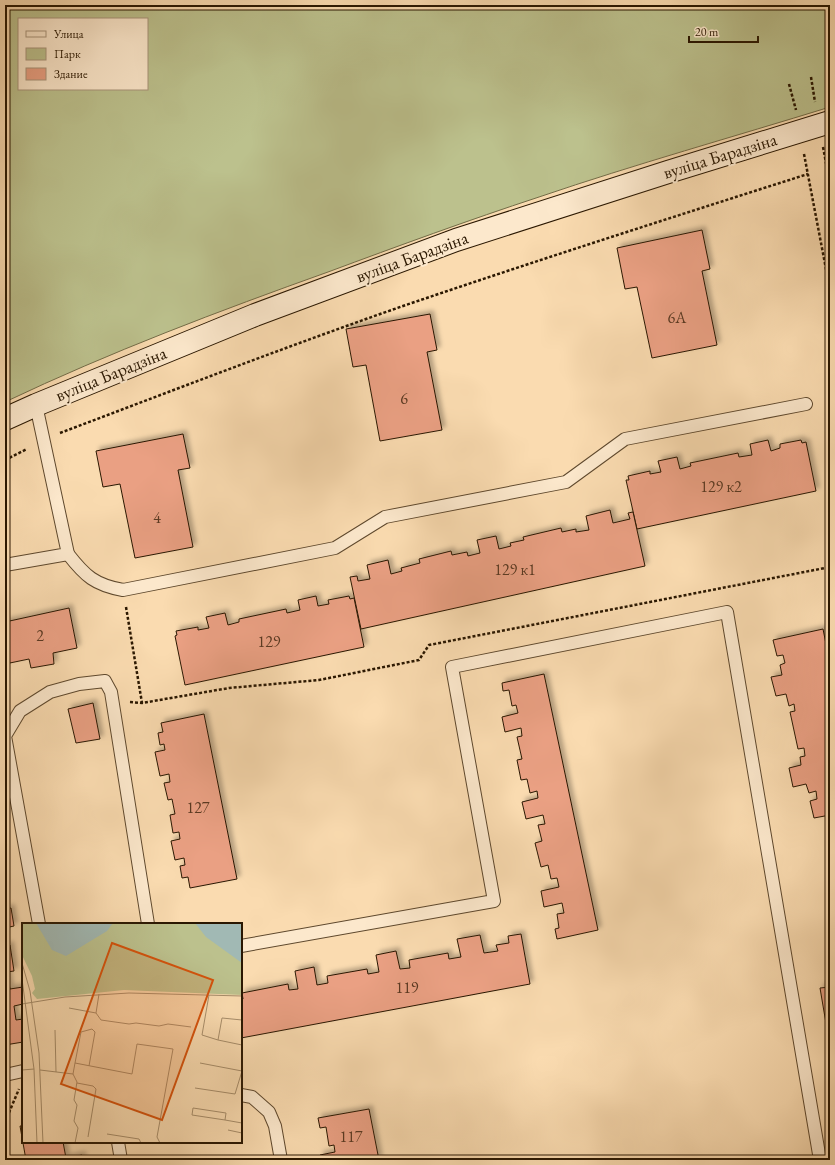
<svg xmlns="http://www.w3.org/2000/svg" width="835" height="1165" font-family="'EB Garamond',serif">
	<style>
		.green { fill: #bcc18d; stroke: #736c47; fill-rule: evenodd }
		.building { fill: #eaa083; stroke: #2a1701; filter: url(#shadow) }
		.lines { fill: none; stroke-linecap: round; stroke-linejoin: round }
		.lane-casing { stroke: #5e482d; stroke-width: 14 }
		.secondary-casing { stroke: #2a1701; stroke-width: 24 }
		.path { stroke: #2a1701; stroke-width: 2.5; stroke-dasharray: 3 2; stroke-linecap: butt }
		.lane { stroke: #fce8cc; stroke-width: 12 }
		.secondary { stroke: #fce8cc; stroke-width: 22 }
		.labels { text-anchor: middle; stroke-width: 4; stroke-linejoin: round; paint-order: stroke }
		.number-label { font-size: 16px; fill: #5a3922 }
		.street-label { font-size: 18px; fill: #2a1701; stroke: #fce8cc }
		.inset-road { fill: none; stroke: #a78d6a; stroke-width: 1 }
		.view { fill: #d5520b; fill-opacity: 0.15; stroke: #d5520b; stroke-width: 2 }
		.inset-edge { fill: none; stroke: #2a1701; stroke-width: 2 }
	</style>
	<defs>
		<filter id="shadow"><feDropShadow dx="3.5" dy="-3.5" stdDeviation="2" flood-color="#0004"/></filter>
	</defs>
	<rect width="100%" height="100%" fill="#fadbb0"/>
	<filter id="stains"><feTurbulence type="fractalNoise" baseFrequency=".005" numOctaves="4"/><feColorMatrix values="0 0 0 0 .2 0 0 0 0 .09 0 0 0 0 .02 0 0 0 .5 -.17"/></filter>
	<radialGradient id="worn" r=".72"><stop offset=".6" stop-color="#630" stop-opacity="0"/><stop offset="1" stop-color="#630" stop-opacity=".3"/></radialGradient>
	<path class="green" d="M5,5H830V107C733,137 636,164 539,197C469,220 398,246 328,272C219,311 110,352 5,402ZM19,19H147V89H19Z"/>
	<g class="building">
		<polygon points="702,230 710,269 702,271 717,345 652,358 637,287 625,289 617,248"/>
		<polygon points="430,314 437,350 427,352 442,430 380,441 366,365 353,367 346,329"/>
		<polygon points="183,434 190,468 178,470 193,547 135,558 120,484 103,487 96,451"/>
		<polygon points="768,440 771,451 780,448 780,444 801,440 802,443 806,442 816,491 637,529 626,480 629,480 628,476 650,471 650,474 661,472 658,461 677,457 680,469 691,466 690,463 738,453 739,457 752,455 750,444"/>
		<polygon points="610,510 613,523 630,519 628,513 633,512 645,566 361,629 350,577 357,576 358,581 370,579 367,565 388,560 391,574 402,571 401,568 420,563 419,559 451,551 452,555 467,552 468,556 480,553 477,540 496,536 499,549 511,546 510,543 524,540 523,537 561,528 562,532 576,529 576,532 589,530 586,516"/>
		<polygon points="316,596 318,606 329,604 328,600 349,596 350,599 354,598 364,647 185,685 175,636 177,635 176,631 198,627 198,630 209,628 206,617 225,613 228,625 239,622 239,619 286,609 287,613 300,610 298,600"/>
		<polygon points="69,608 77,648 53,653 54,664 31,668 29,659 5,664 5,622"/>
		<polygon points="823,629 830,664 830,815 814,818 810,801 817,799 816,791 809,793 806,784 793,787 789,768 801,765 800,757 805,756 804,748 798,749 790,712 795,711 794,704 789,706 786,694 776,696 771,677 782,675 780,665 785,663 783,655 777,656 773,640"/>
		<polygon points="544,674 598,930 557,939 555,929 559,928 557,914 564,913 562,903 544,907 541,891 559,887 557,878 551,879 548,865 541,867 535,843 542,841 538,825 545,824 543,815 526,819 522,802 538,798 537,791 530,793 527,779 521,780 517,760 522,759 517,737 522,736 521,728 505,732 502,717 518,713 516,705 512,706 509,690 503,691 502,683"/>
		<polygon points="93,703 100,739 76,743 68,709"/>
		<polygon points="204,714 237,879 190,888 188,877 182,878 180,866 185,865 184,858 175,860 171,841 180,839 179,832 173,833 170,815 175,814 172,799 168,800 164,783 170,782 169,774 160,776 155,752 165,750 164,744 160,745 158,733 163,732 161,723"/>
		<polygon points="11,908 14,926 5,928 5,909"/>
		<polygon points="521,934 530,984 241,1038 241,999 243,999 242,993 288,984 289,990 298,989 295,971 314,967 317,985 328,983 327,976 367,969 368,974 379,972 376,955 396,951 400,969 410,968 409,960 448,953 449,959 461,957 457,939 480,935 484,953 498,951 496,945 509,943 508,936"/>
		<polygon points="10,945 14,971 7,972 10,989 23,987 23,1004 14,1006 16,1020 23,1019 23,1042 5,1045 5,946"/>
		<polygon points="830,987 830,1047 820,988"/>
		<polygon points="369,1109 379,1160 321,1160 320,1155 335,1152 334,1145 329,1146 326,1127 320,1128 318,1118"/>
		<polygon points="20,1126 23,1126 23,1142 63,1142 66,1158 82,1155 83,1160 26,1160"/>
	</g>
	<g class="lines">
		<defs>
			<g id="lane">
				<path d="M68,554C85,576 95,585 123,590L335,548L385,517L566,482L625,439L806,404"/>
				<polyline points="5,565 68,554 36,405"/>
				<polyline points="39,924 5,736 20,711 50,692 79,684 105,681 111,692 148,924"/>
				<polyline points="241,946 494,901 452,667 727,612 820,1160"/>
				<polyline points="5,1075 23,1071"/>
				<polyline points="241,1095 252,1097 269,1112 275,1126 281,1160"/>
				<polyline points="118,1142 121,1160"/>
			</g>
			<polyline id="secondary" points="5,419 36,405 255,315 456,240 668,172 830,122"/>
		</defs>
		<use href="#lane" class="lane-casing"/>
		<use href="#secondary" class="secondary-casing"/>
		<g class="path">
			<polyline points="811,77 815,102"/>
			<polyline points="789,84 796,110"/>
			<polyline points="823,147 830,184"/>
			<polyline points="804,154 830,290"/>
			<path d="M60,433C174,390 288,346 403,306C538,260 673,217 808,174"/>
			<polyline points="5,460 27,449"/>
			<polyline points="126,607 142,703"/>
			<polyline points="130,702 142,703 229,688 319,680 419,660 429,645 830,567"/>
			<polyline points="5,1122 19,1089"/>
		</g>
		<use href="#lane" class="lane"/>
		<use href="#secondary" class="secondary"/>
	</g>
	<g class="labels">
		<g class="number-label">
			<text x="677" y="323">6А</text>
			<text x="404" y="404">6</text>
			<text x="721" y="492">129 к2</text>
			<text x="157" y="523">4</text>
			<text x="515" y="575">129 к1</text>
			<text x="40" y="641">2</text>
			<text x="269" y="647">129</text>
			<text x="198" y="813">127</text>
			<text x="407" y="993">119</text>
			<text x="351" y="1142">117</text>
		</g>
		<g class="street-label">
			<text transform="translate(720 156) rotate(-17)" y="6">вуліца Барадзіна</text>
			<text transform="translate(412 257) rotate(-20)" y="6">вуліца Барадзіна</text>
			<text transform="translate(111 374) rotate(-22)" y="6">вуліца Барадзіна</text>
		</g>
	</g>
	<g transform="translate(22 923)">
		<rect width="220" height="220" fill="#fadbb0"/>
		<path d="M0,0H220V72L102,67L15,76L10,70L13,66L10,53L0,32Z" fill="#bcc18d"/>
		<path d="M14,0H91L85,8L44,33L30,27ZM173,0H220V40L184,14Z" fill="#a1b9b4"/>
		<path class="inset-road" d="M0,40L8,68L17,130L21,220M0,56L12,146L15,220M187,72L180,112L196,117M0,81L43,74L107,70L220,73M47,85L74,90L77,71M74,90L79,97L107,101L114,100L137,103L146,101L169,104M220,97L200,95L196,117L220,122M33,107L34,149M53,140L59,109L70,106L73,109L67,143M178,140L220,148M0,147L12,146M18,147L51,151M55,160L71,163L74,166L66,214M173,165L213,171L220,148M203,197L204,190L171,185L170,192L203,197L220,200M206,207L220,210M85,211L117,216L119,220M53,220L56,205L52,198L55,182L52,177L55,159L51,151L53,140L110,151L115,121L151,126L135,214L138,220"/>
		<path class="view" d="M90,20L191,57L140,197L39,161Z"/>
		<rect width="220" height="220" class="inset-edge"/>
	</g>
	<rect width="835" height="1165" fill="none" stroke="#fadbb0" stroke-width="20"/>
	<rect x="6" y="6" width="823" height="1153" fill="none" stroke="#2a1701" stroke-width="2"/>
	<rect x="10" y="10" width="815" height="1145" fill="none" stroke="#2a1701"/>
	<rect x="18" y="18" width="130" height="72" fill="#fce8cc" stroke="#a8947b"/>
	<rect x="26" y="31" width="20" height="6" fill="#fce8cc" stroke="#a8947b"/>
	<text x="54" y="38" font-size="12" fill="#2a1701">Улица</text>
	<rect x="26" y="48" width="20" height="12" fill="#bcc18d" stroke="#a8947b"/>
	<text x="54" y="58" font-size="12" fill="#2a1701">Парк</text>
	<rect x="26" y="68" width="20" height="12" fill="#eaa083" stroke="#a8947b"/>
	<text x="54" y="78" font-size="12" fill="#2a1701">Здание</text>
	<path d="M689 36v6h69v-6" fill="none" stroke="#2a1701" stroke-width="2"/>
	<text x="695" y="36" font-size="12" fill="#2a1701" stroke="#fce8cc" stroke-width="3" paint-order="stroke">20 m</text>
	<rect width="100%" height="100%" filter="url(#stains)"/>
	<rect width="100%" height="100%" fill="url(#worn)"/>
</svg>
